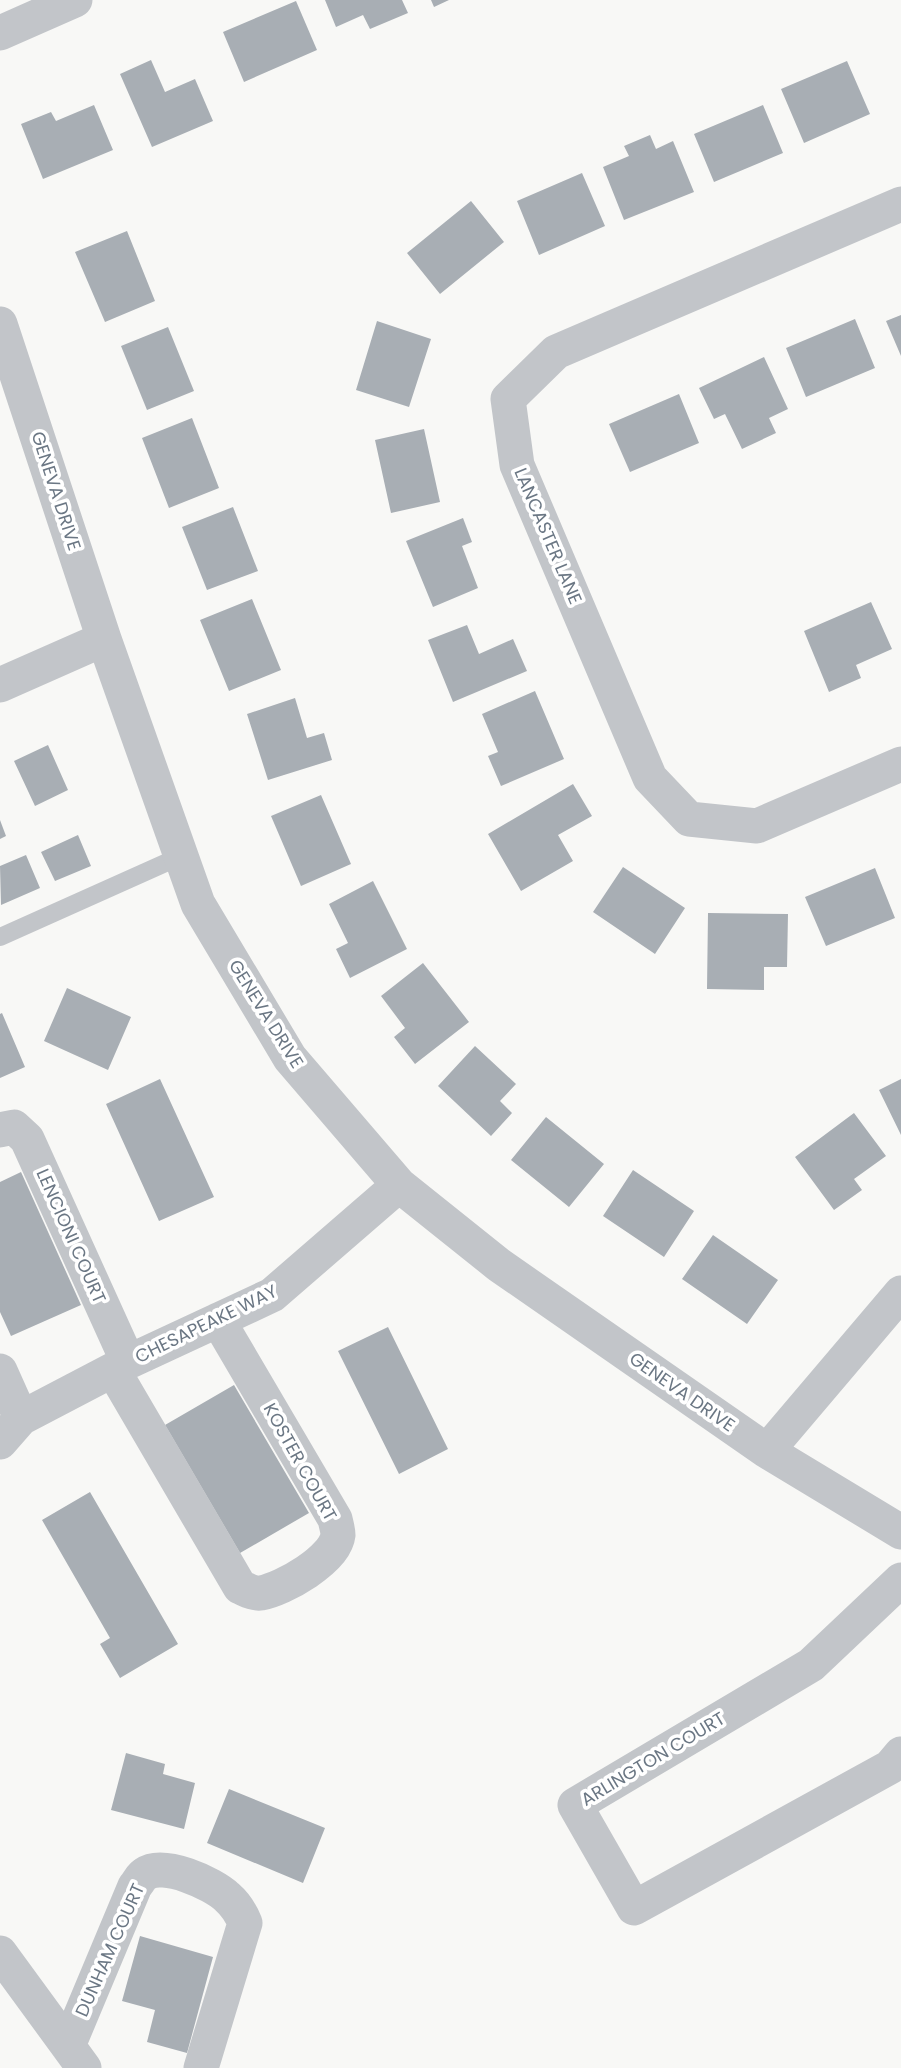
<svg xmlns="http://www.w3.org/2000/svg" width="901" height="2068" font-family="Poppins,sans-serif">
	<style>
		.building { fill: #a8aeb4 }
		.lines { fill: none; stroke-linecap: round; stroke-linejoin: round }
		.lane { stroke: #c2c5c9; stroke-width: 18 }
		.street { stroke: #c2c5c9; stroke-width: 35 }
		.labels { text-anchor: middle; stroke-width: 7; stroke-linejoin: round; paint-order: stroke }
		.street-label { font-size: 18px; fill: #6b7784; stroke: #fff }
	</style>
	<rect width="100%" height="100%" fill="#f8f8f6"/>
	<path class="building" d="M325,0H402L408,13L370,29L363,15L336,27Z
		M431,0H449L434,7Z
		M296,1L317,50L244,82L223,32Z
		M151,60L165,92L195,79L213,121L152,147L120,74Z
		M847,61L870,114L804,143L781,89Z
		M94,105L113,150L43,179L21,124L51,112L56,121Z
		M763,105L783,153L714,182L694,134Z
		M650,135L656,149L673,141L694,192L624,220L603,167L629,156L624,146Z
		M582,173L605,226L539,255L517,201Z
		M471,201L504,242L440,294L407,253Z
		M127,231L155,301L105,322L75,252Z
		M901,315V356L886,321Z
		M855,319L875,368L806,397L786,348Z
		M377,321L431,339L409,407L356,390Z
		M168,327L194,391L147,410L121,346Z
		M764,357L788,409L769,418L776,433L742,449L725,414L714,419L699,388Z
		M679,394L699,443L630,472L609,424Z
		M192,418L219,488L169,508L142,438Z
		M424,429L440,502L391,513L375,440Z
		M233,507L258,571L207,590L182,527Z
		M463,518L472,542L462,546L478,588L433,607L406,541Z
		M252,599L281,670L229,691L200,620Z
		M871,602L892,649L856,665L861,678L829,692L804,631Z
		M467,625L479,654L513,639L527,671L453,702L428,640Z
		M535,691L564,759L501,786L488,756L498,752L482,714Z
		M295,698L307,738L324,733L332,760L268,780L247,714Z
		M48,745L68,790L35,806L14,761Z
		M573,784L592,816L558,835L573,861L521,891L488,834Z
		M321,795L351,864L301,886L271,816Z
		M0,820L6,836L0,839Z
		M78,835L91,866L55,881L41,852Z
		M26,855L40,888L1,905L0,866Z
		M623,867L685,908L655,954L593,912Z
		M875,868L895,918L826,946L805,897Z
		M373,881L407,949L350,978L336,949L348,943L329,904Z
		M708,913L788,914L787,967H764V990L707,989Z
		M423,963L469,1022L415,1064L394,1037L405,1028L381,996Z
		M67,988L131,1017L108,1070L44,1041Z
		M2,1013L25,1067L0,1078V1014Z
		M475,1046L516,1084L500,1101L512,1113L491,1136L438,1086Z
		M160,1079L214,1197L159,1221L106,1104Z
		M901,1079V1135L879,1090Z
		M854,1113L886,1156L854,1179L862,1190L834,1210L795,1157Z
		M546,1117L604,1164L569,1207L511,1160Z
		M633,1170L694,1211L664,1257L603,1216Z
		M21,1172L81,1305L11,1336L0,1312V1182Z
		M713,1235L778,1280L747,1324L682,1279Z
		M388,1327L448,1449L399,1474L338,1351Z
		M234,1385L309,1513L240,1553L165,1425Z
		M90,1492L178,1644L120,1678L100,1644L110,1638L42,1520Z
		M126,1753L165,1764L163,1774L195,1783L184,1829L111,1810Z
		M229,1789L325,1828L303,1883L207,1843Z
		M140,1936L213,1957L187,2053L147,2042L155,2010L122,2001Z"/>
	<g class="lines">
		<path class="lane" d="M0,937L181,856"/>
		<path class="street" d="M0,33L75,0
			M901,204L556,352L508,399L517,465L650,778L689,819L757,826L901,764
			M0,324L104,639L198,904L290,1058L399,1185L499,1265L767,1451L901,1532
			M0,685L104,639
			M0,1130L14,1127L27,1139L128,1362
			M113,1370L240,1587C247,1590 254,1594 261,1593C283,1589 335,1560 338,1535C338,1530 336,1524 335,1519L218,1320
			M0,1371L21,1418
			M0,1442L21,1418L128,1362L272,1295L399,1185
			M767,1451L901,1293
			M901,1580L811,1665L575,1805L634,1908L890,1767L901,1754
			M0,1953L84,2068
			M68,2046L135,1886C138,1883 141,1876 145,1874C163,1861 212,1883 227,1897C235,1904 241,1913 245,1923L201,2068"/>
	</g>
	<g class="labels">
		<g class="street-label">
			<text transform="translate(56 491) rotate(72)" y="6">GENEVA DRIVE</text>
			<text transform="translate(548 536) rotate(67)" y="6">LANCASTER LANE</text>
			<text transform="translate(266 1014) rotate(58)" y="6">GENEVA DRIVE</text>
			<text transform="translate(71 1236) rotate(66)" y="6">LENCIONI COURT</text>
			<text transform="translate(206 1324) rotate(-26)" y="6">CHESAPEAKE WAY</text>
			<text transform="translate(682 1392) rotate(35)" y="6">GENEVA DRIVE</text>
			<text transform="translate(300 1462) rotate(61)" y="6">KOSTER COURT</text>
			<text transform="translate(653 1759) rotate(-31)" y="6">ARLINGTON COURT</text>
			<text transform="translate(110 1950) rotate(-66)" y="6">DUNHAM COURT</text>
		</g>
	</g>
</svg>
